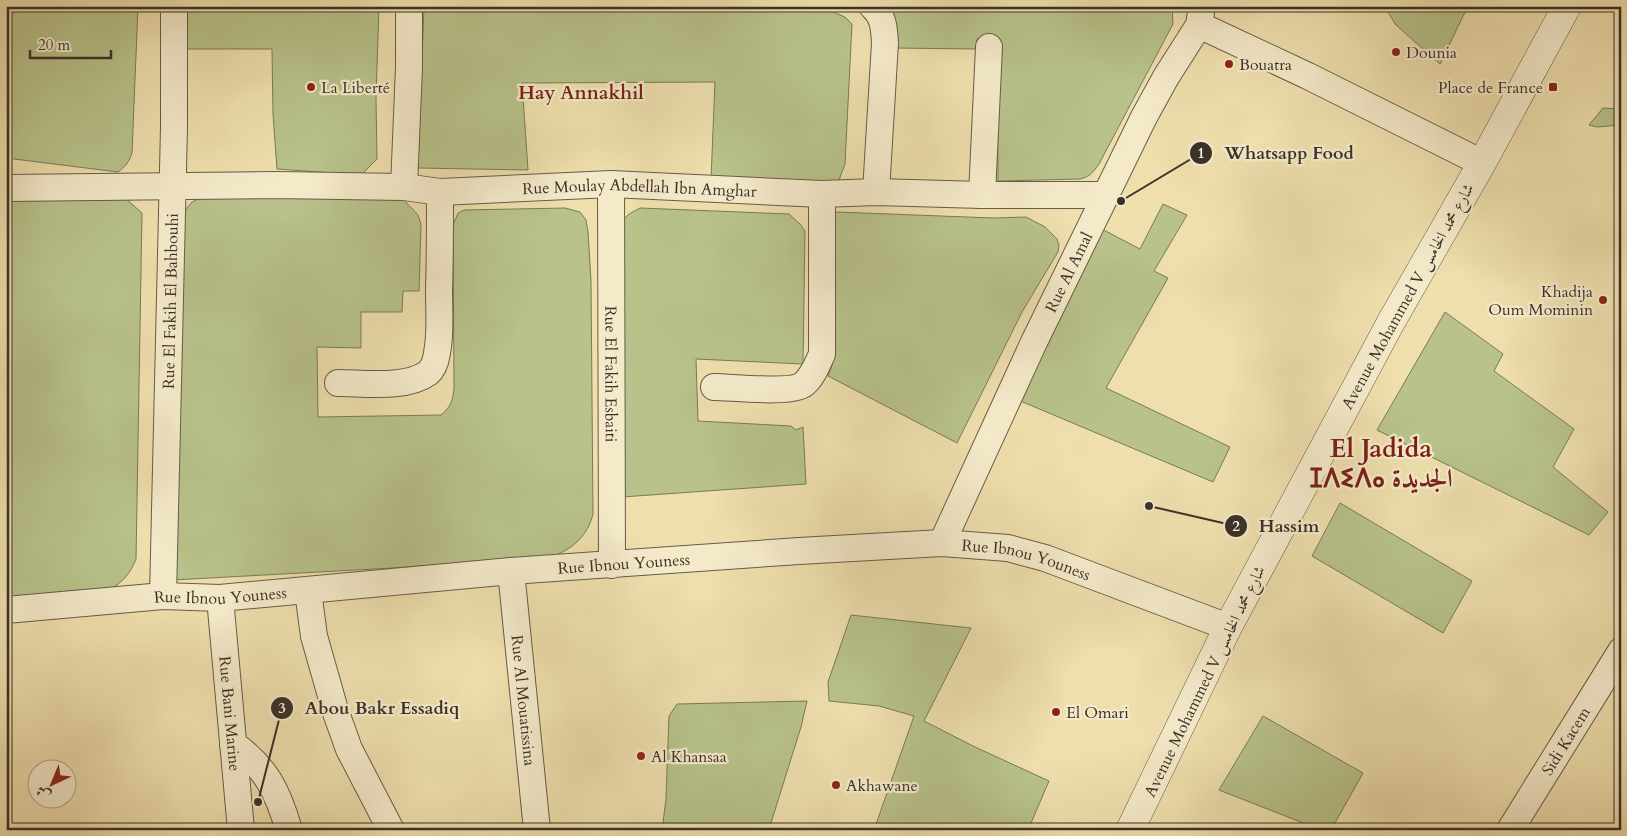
<svg xmlns="http://www.w3.org/2000/svg" width="1627" height="836" font-family="Cardo,Amiri,'Noto Sans Tifinagh',serif">
	<style>
		.green { fill: #b8c28a; stroke: #797a59 }
		.lines { fill: none; stroke-linecap: round; stroke-linejoin: round }
		.minor-casing { stroke: #675c49; stroke-width: 28 }
		.tertiary-casing { stroke: #675c49; stroke-width: 29 }
		.minor { stroke: #f4eaca; stroke-width: 26 }
		.tertiary { stroke: #f4eaca; stroke-width: 28 }
		.poi-dot { fill: #8f2418; stroke: #f4eaca; stroke-width: 2 }
		.labels { text-anchor: middle; stroke-width: 4.5; stroke-linejoin: round; paint-order: stroke }
		.poi-label { font-size: 16px; fill: #3a3128; stroke: #f4eaca; text-anchor: start }
		.street-label { font-size: 16px; fill: #3a3128; stroke: #f4eaca }
		.quarter-label { font-size: 19px; font-weight: bold; fill: #7a1f14; stroke: #f4eaca }
		.town-label { font-size: 26px; font-weight: bold; fill: #7a1f14; stroke: #f4eaca }
		.leader { fill: none; stroke: #3a3128; stroke-width: 2 }
		.callout-dot { fill: #3a3128; stroke: #f4eaca; stroke-width: 2 }
		.mark-label { font-size: 15px; text-anchor: middle; font-weight: bold; fill: #fff }
		.callout-label { font-size: 18px; text-anchor: middle; font-weight: bold; fill: #3a3128; stroke: #f4eaca; stroke-width: 4.5; stroke-linejoin: round; paint-order: stroke }
	</style>
	<rect width="100%" height="100%" fill="#eedfad"/>
	<filter id="stains"><feTurbulence type="fractalNoise" baseFrequency=".004" numOctaves="4"/><feColorMatrix values="0 0 0 0 .2 0 0 0 0 .09 0 0 0 0 .02 0 0 0 .5 -.17"/></filter>
	<radialGradient id="worn" r=".72"><stop offset=".6" stop-color="#630" stop-opacity="0"/><stop offset="1" stop-color="#630" stop-opacity=".3"/></radialGradient>
	<path class="green" d="M6,6H138L132,153C129,162 125,167 118,172L6,158Z
		M179,6H379L376,99L377,159L361,175L277,169L273,114L272,49H179Z
		M424,6H762L833,12L845,17L852,24L845,164L839,180L829,184L711,179L715,82L522,83L528,170L418,168Z
		M890,6H1172L1173,24L1099,164C1093,172 1090,177 1080,179L998,181L997,38L977,39V49L892,48Z
		M1384,6H1457L1466,10L1440,64L1396,25Z
		M1603,108L1618,109L1621,113V125L1597,127L1589,125Z
		M206,195L403,199L418,215L421,224L419,291H403L402,312H361V348L317,347L318,417L441,415C451,407 453,400 454,388L453,225L458,213L464,210L565,208L580,212L586,220L588,232L591,281L593,514C588,535 573,549 553,556L392,568L173,580L180,216L192,202Z
		M6,197L125,198L142,213L136,559C130,574 123,582 109,590L6,598Z
		M1163,204L1187,215L1154,271L1168,278L1106,388L1230,447L1213,482L1018,400L1098,227L1140,249Z
		M640,208L789,214L800,224L805,231L803,364L696,359L698,421L791,426L796,430L803,427L806,484L622,497L624,219L629,214Z
		M837,212L993,218L1026,217L1045,227L1057,239L1059,245L1058,252L1022,312L957,443L828,376L832,365L830,256L833,215Z
		M1445,312L1503,354L1494,371L1574,429L1553,467L1608,512L1589,535L1377,430Z
		M1340,503L1472,581L1443,633L1312,556Z
		M851,615L971,628L924,721L975,747L1049,781L1028,830H874L914,716L879,706L829,701L828,682Z
		M807,701L801,727L769,829L662,830L666,799L669,716L677,704Z
		M1263,716L1363,773L1331,830H1321L1219,790Z"/>
	<g class="lines">
		<defs>
			<g id="minor">
				<path d="M872,6C884,17 884,28 885,43L876,192"/>
				<path d="M1199,25L1308,76L1482,163"/>
				<path id="s1" d="M611,184L612,565"/>
				<path d="M404,187L409,67V6"/>
				<path id="s2" d="M6,188L277,185L404,187L440,192L611,184L822,194L876,192L982,195H1107"/>
				<path d="M982,195L989,47"/>
				<path d="M338,383C364,383 406,389 428,373C434,368 436,360 437,353C441,333 439,312 439,291C440,258 440,225 440,192"/>
				<path d="M714,387C731,387 792,394 804,384C813,376 817,365 822,354V194"/>
				<path id="s3" d="M942,543L1034,342L1144,117L1166,77L1199,25L1202,6"/>
				<path id="s4" d="M511,571L537,830"/>
				<path d="M308,591L314,636L335,710L349,749L391,830"/>
				<path id="s5" d="M163,596L174,127V6"/>
				<path id="s6" d="M220,598L241,830"/>
				<path id="s7" d="M6,610L163,596L220,598L511,571L799,551L942,543L1008,548L1045,558L1228,627"/>
				<path d="M233,744C266,767 278,792 289,830"/>
				<path id="s8" d="M1510,830L1621,651"/>
			</g>
			<path id="tertiary" d="M1130,830L1228,627L1391,322L1482,163L1567,6"/>
		</defs>
		<use href="#minor" class="minor-casing"/>
		<use href="#tertiary" class="tertiary-casing"/>
		<use href="#minor" class="minor"/>
		<use href="#tertiary" class="tertiary"/>
	</g>
	<g class="poi-dot">
		<circle cx="1396" cy="52" r="5"/>
		<circle cx="1229" cy="64" r="5"/>
		<circle cx="311" cy="87" r="5"/>
		<rect x="1548" y="82" width="10" height="10" rx="2.5"/>
		<circle cx="1603" cy="300" r="5"/>
		<circle cx="1056" cy="712" r="5"/>
		<circle cx="641" cy="756" r="5"/>
		<circle cx="836" cy="785" r="5"/>
	</g>
	<g class="labels">
		<g class="poi-label">
			<text x="1406" y="58">Dounia</text>
			<text x="1239" y="70">Bouatra</text>
			<text x="321" y="93">La Liberté</text>
			<text x="1543" y="93" text-anchor="end">Place de France</text>
			<text x="1593" y="297" text-anchor="end">Khadija<tspan x="1593" dy="18">Oum Mominin</tspan></text>
			<text x="1066" y="718">El Omari</text>
			<text x="651" y="762">Al Khansaa</text>
			<text x="846" y="791">Akhawane</text>
		</g>
		<g class="street-label">
			<text dy="6" stroke="none"><textPath href="#s2" startOffset="634">Rue Moulay Abdellah Ibn Amghar</textPath></text>
			<text dy="6" stroke="none"><textPath href="#s3" startOffset="299">Rue Al Amal</textPath></text>
			<text transform="translate(1407 296) rotate(-61)" y="6">Avenue Mohammed V شارع محمد الخامس</text>
			<text dy="6" stroke="none"><textPath href="#s5" startOffset="295">Rue El Fakih El Bahbouhi</textPath></text>
			<text dy="6" stroke="none"><textPath href="#s1" startOffset="190">Rue El Fakih Esbaiti</textPath></text>
			<text dy="6" stroke="none"><textPath href="#s7" startOffset="1025">Rue Ibnou Youness</textPath></text>
			<text dy="6" stroke="none"><textPath href="#s7" startOffset="620">Rue Ibnou Youness</textPath></text>
			<text dy="6" stroke="none"><textPath href="#s7" startOffset="215">Rue Ibnou Youness</textPath></text>
			<text transform="translate(1204 681) rotate(-64)" y="6">Avenue Mohammed V شارع محمد الخامس</text>
			<text dy="6" stroke="none"><textPath href="#s4" startOffset="130">Rue Al Mouatissina</textPath></text>
			<text dy="6" stroke="none"><textPath href="#s6" startOffset="116">Rue Bani Marine</textPath></text>
			<text dy="6" stroke="none"><textPath href="#s8" startOffset="105">Sidi Kacem</textPath></text>
		</g>
		<g class="quarter-label">
			<text x="581" y="99">Hay Annakhil</text>
		</g>
		<g class="town-label">
			<text x="1381" y="457">El Jadida<tspan x="1381" dy="30">ⵊⴷⵉⴷⴰ الجديدة</tspan></text>
		</g>
	</g>
	<path class="leader" d="M1121 201L1201 153M1149 506L1236 526M258 802L282 708"/>
	<g class="callout-dot">
		<circle cx="1121" cy="201" r="5"/>
		<circle cx="1149" cy="506" r="5"/>
		<circle cx="258" cy="802" r="5"/>
		<circle cx="1201" cy="153" r="12"/>
		<circle cx="1236" cy="526" r="12"/>
		<circle cx="282" cy="708" r="12"/>
	</g>
	<g class="mark-label">
		<text x="1201" y="158">1</text>
		<text x="1236" y="531">2</text>
		<text x="282" y="713">3</text>
	</g>
	<g class="callout-label">
		<text x="1289" y="159">Whatsapp Food</text>
		<text x="1289" y="532">Hassim</text>
		<text x="382" y="714">Abou Bakr Essadiq</text>
	</g>
	<rect width="1627" height="836" fill="none" stroke="#eedfad" stroke-width="25"/>
	<rect x="8" y="8" width="1612" height="821" fill="none" stroke="#3a3128" stroke-width="2.5"/>
	<rect x="12" y="12" width="1602" height="811" fill="none" stroke="#3a3128"/>
	<g transform="translate(52 784) rotate(224)"><circle r="24" fill="#f4eaca" stroke="#aaa089"/>
	<path d="M0-4L9 19L0 12L-9 19Z" fill="#8f2418"/>
	<text y="-8" font-size="14" font-weight="bold" text-anchor="middle" fill="#3a3128">ش</text>
	</g>
	<path d="M30 50v8h81v-8" fill="none" stroke="#3a3128" stroke-width="2.5"/>
	<text x="38" y="50" font-size="15" fill="#3a3128" stroke="#f4eaca" stroke-width="4" paint-order="stroke">20 m</text>
	<rect width="100%" height="100%" filter="url(#stains)"/>
	<rect width="100%" height="100%" fill="url(#worn)"/>
</svg>
